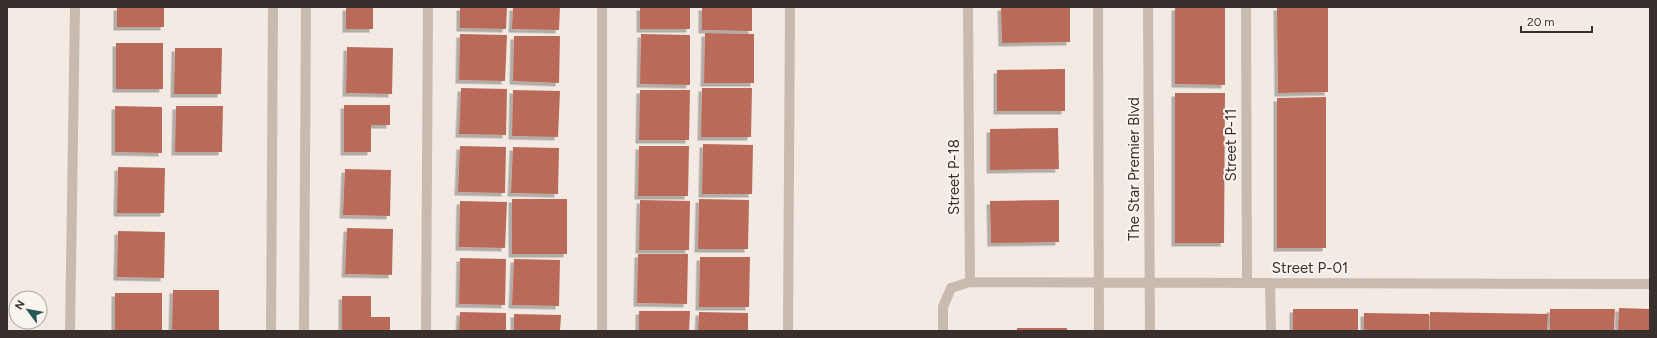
<svg xmlns="http://www.w3.org/2000/svg" width="1657" height="338" font-family="Figtree,sans-serif">
	<style>
		.building { fill: #ba6b59; filter: url(#shadow) }
		.lines { fill: none; stroke-linecap: round; stroke-linejoin: round }
		.minor { stroke: #c9bab0; stroke-width: 10 }
		.labels { text-anchor: middle; stroke-width: 4; stroke-linejoin: round; paint-order: stroke }
		.street-label { font-size: 15px; fill: #39302d; stroke: #faf4ef }
	</style>
	<defs>
		<filter id="shadow"><feDropShadow dx="-3.5" dy="3.5" stdDeviation="0" flood-color="#0004"/></filter>
	</defs>
	<rect width="100%" height="100%" fill="#f2eae3"/>
	<path class="building" d="M117,7H164V27H117Z
		M346,7H373V29H346Z
		M460,7H507L506,29L460,28Z
		M513,7H560L559,30L512,29Z
		M640,7H690V29H640Z
		M702,7H752V31L702,30Z
		M1001,7H1070V42L1002,43Z
		M1175,7H1225V85L1175,84Z
		M1277,7H1328V92L1278,93Z
		M705,33L754,34V83H704Z
		M460,34L507,35L505,81L459,80Z
		M641,34L690,35V85L640,84Z
		M514,36H560L559,83L513,81Z
		M116,43H163V89H116Z
		M347,47L393,48L392,94L346,93Z
		M175,48H222L221,94H174Z
		M1065,69V111H997V70Z
		M461,88L507,89L506,135L459,134Z
		M702,88H752L751,137H701Z
		M513,90L560,91L558,137L512,136Z
		M640,90H690L689,140H639Z
		M1175,93H1225L1224,243H1175Z
		M1326,97V248H1277V98Z
		M344,105H390V125H371V152H344Z
		M115,106L162,107V153L115,152Z
		M176,106H223L222,152H175Z
		M1058,128L1059,169L990,170V129Z
		M703,144L753,145L752,194H702Z
		M460,146L506,147L505,193L458,192Z
		M639,146H689L688,196H638Z
		M513,147L559,148L558,194L511,193Z
		M118,167L165,168L164,213H117Z
		M345,169L391,170L390,216L343,215Z
		M512,199H567V254H512Z
		M699,199L749,200L748,249H698Z
		M640,200L690,201L689,250H639Z
		M1059,200V242L991,243L990,201Z
		M460,201L507,202L505,248L459,247Z
		M347,228L393,229L392,275L345,274Z
		M118,231L165,232L164,278L117,277Z
		M638,254H688L687,304L637,303Z
		M700,257H750L749,307H699Z
		M460,258L506,259L505,305L459,304Z
		M514,259L560,260L559,306L512,305Z
		M173,290H219V331H172Z
		M115,293H162V331H115Z
		M342,296H371V317H390V331H342Z
		M1619,308L1650,309V331H1618Z
		M1293,309H1358V331H1293Z
		M1550,309H1615L1614,331H1550Z
		M639,311H690L689,331H639Z
		M460,312L506,313V331H459Z
		M699,312L748,313V331H698Z
		M1430,312L1548,314L1547,331H1430Z
		M1364,313L1429,314V331H1364Z
		M514,314L561,315L560,331H514Z
		M1017,328H1067V331H1017Z"/>
	<g class="lines">
		<path class="minor" d="M968,7L970,282
			M1098,7L1099,331
			M1148,7L1150,331
			M1246,7L1247,283
			M1270,283L1271,331
			M70,331L75,7
			M271,331L273,7
			M304,331L306,7
			M426,331L428,7
			M602,331V7
			M788,331L790,7
			M943,331V307L951,288L970,282L1650,284"/>
	</g>
	<g class="labels">
		<g class="street-label">
			<text transform="translate(1231 145) rotate(-90)" y="5">Street P-11</text>
			<text transform="translate(1134 169) rotate(-90)" y="5">The Star Premier Blvd</text>
			<text transform="translate(954 177) rotate(-90)" y="5">Street P-18</text>
			<text x="1310" y="273">Street P-01</text>
		</g>
	</g>
	<rect width="1657" height="338" fill="none" stroke="#39302d" stroke-width="16"/>
	<g transform="translate(28 310) rotate(302)"><circle r="19" fill="#faf4ef" stroke="#ada6a1"/>
	<path d="M0-3L7 15L0 10L-7 15Z" fill="#265757"/>
	<text y="-6" font-size="11" font-weight="bold" text-anchor="middle" fill="#39302d">N</text>
	</g>
	<path d="M1521 26v6h71v-6" fill="none" stroke="#39302d" stroke-width="2"/>
	<text x="1527" y="26" font-size="12" fill="#39302d" stroke="#faf4ef" stroke-width="3" paint-order="stroke">20 m</text>
</svg>
